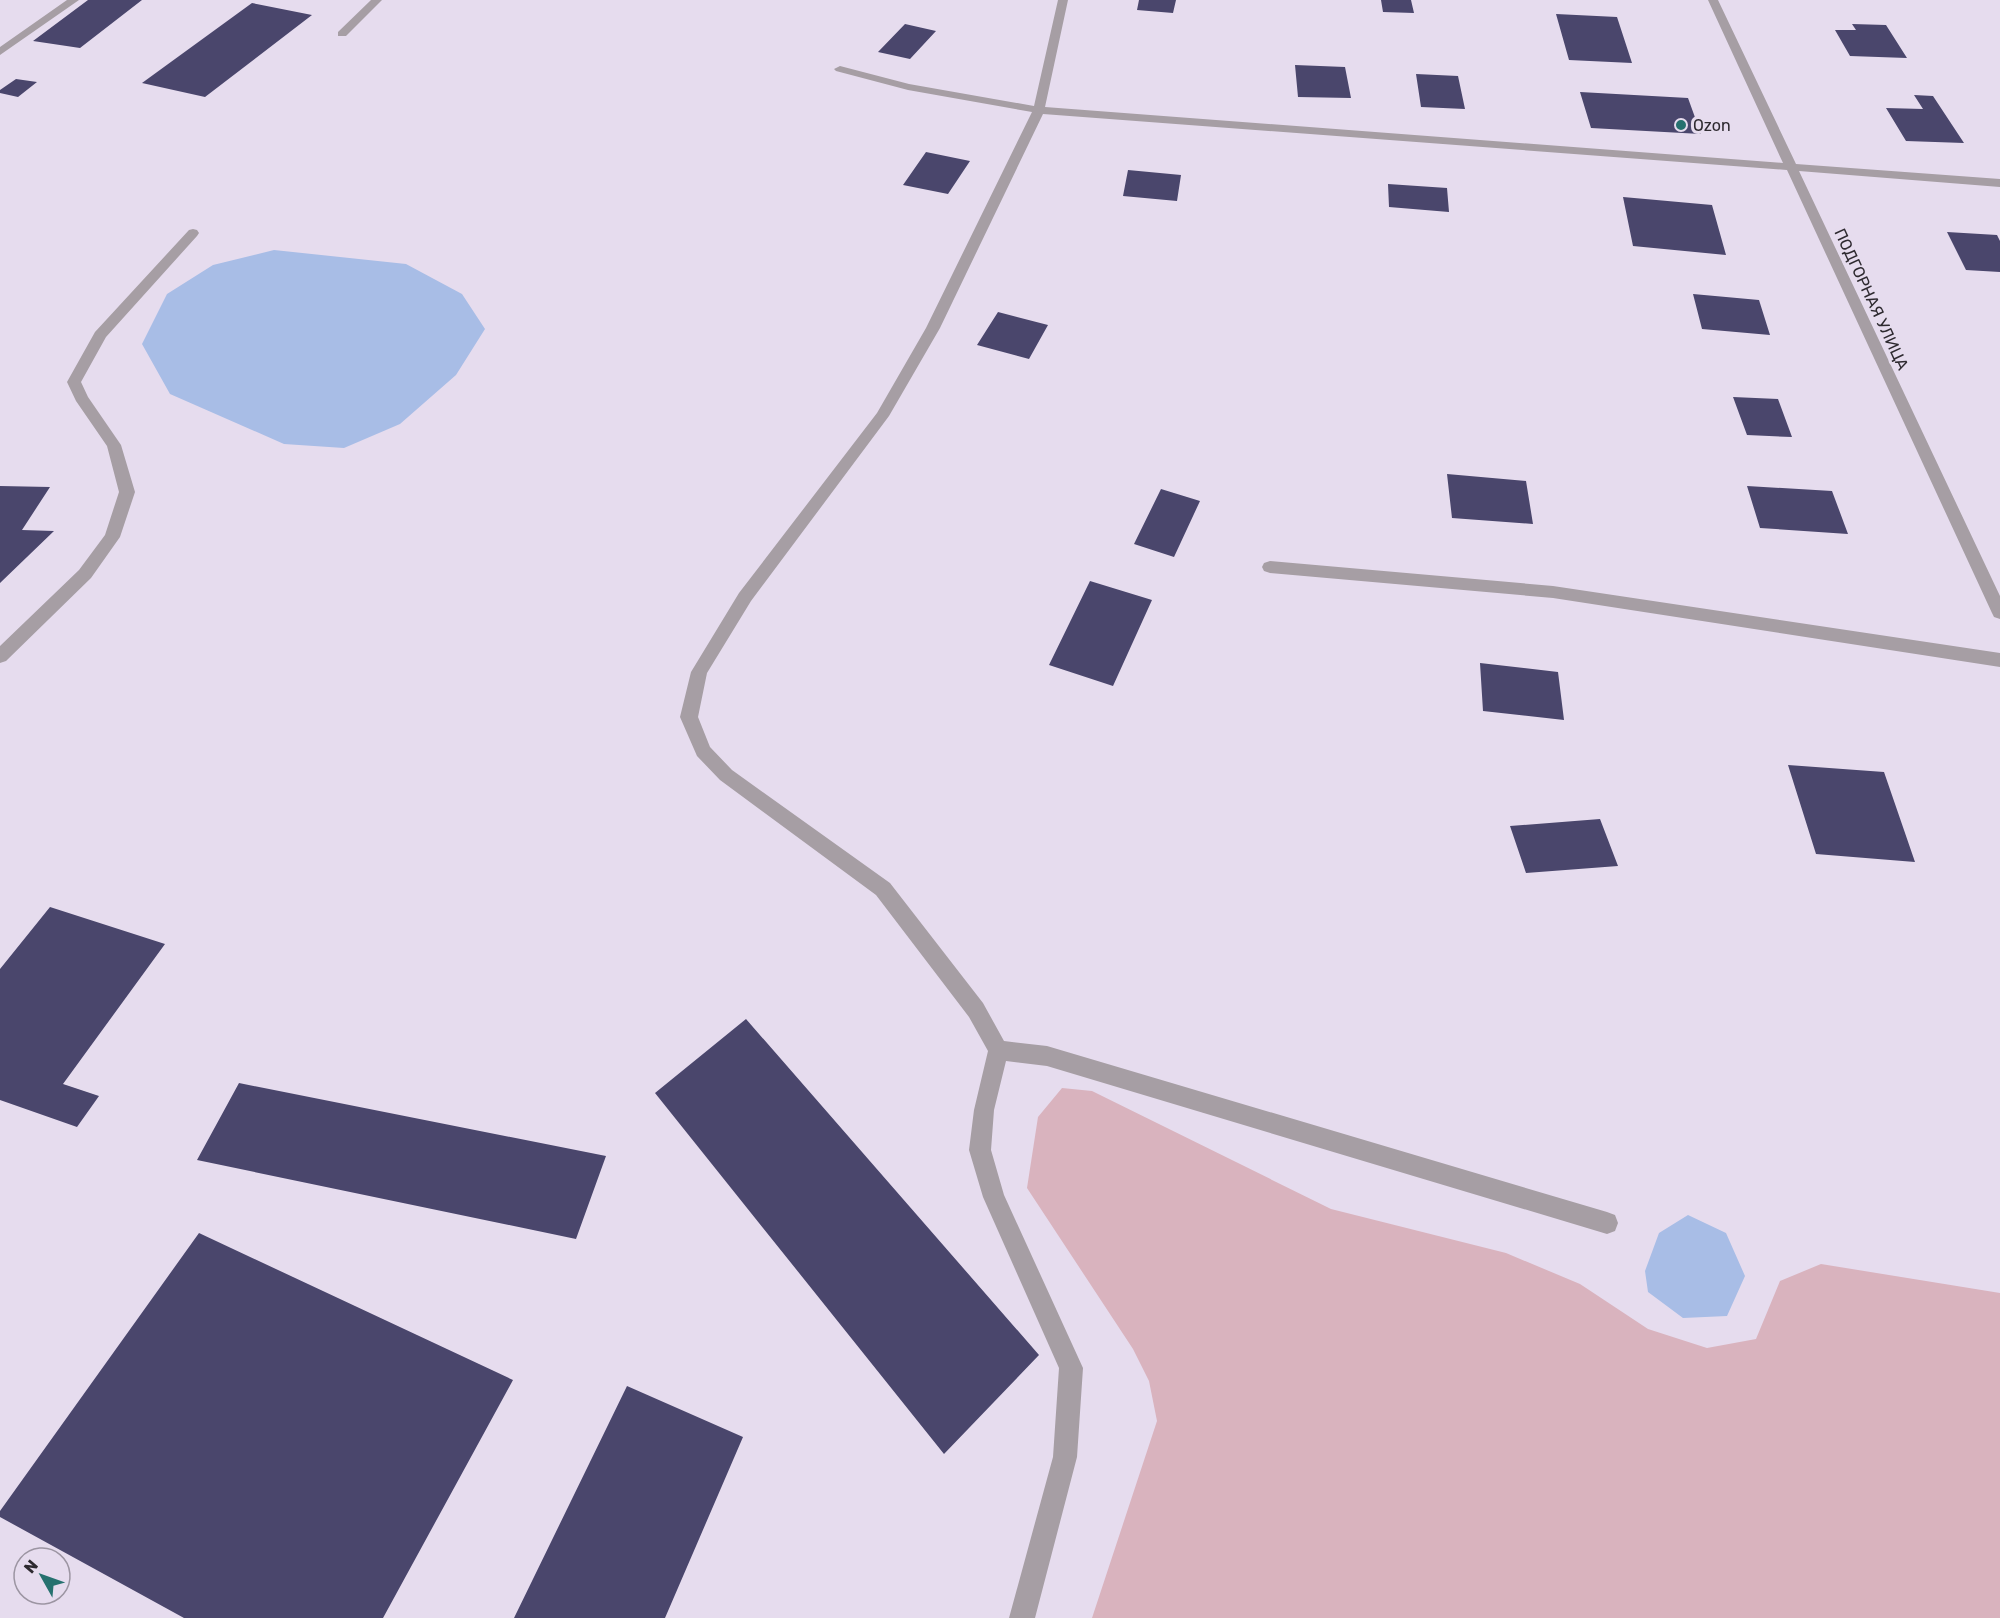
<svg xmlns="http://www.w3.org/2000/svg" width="2000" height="1618" font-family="Rubik,sans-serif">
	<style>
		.green { fill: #d9b3be }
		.water { fill: #a8bde6 }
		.building { fill: #4a466c }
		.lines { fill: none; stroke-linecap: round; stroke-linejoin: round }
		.minor { fill: #a69ea4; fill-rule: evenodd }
		.poi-dot { fill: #26716f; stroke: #e6dcee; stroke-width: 2 }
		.labels { text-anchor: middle; stroke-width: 6; stroke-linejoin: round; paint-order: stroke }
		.far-poi-label { font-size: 16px; fill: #2e2a30; stroke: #e6dcee; text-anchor: start }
		.far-street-label { font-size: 16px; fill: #2e2a30; stroke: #e6dcee }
	</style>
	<rect width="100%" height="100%" fill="#e6dcee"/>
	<path class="green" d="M1062,1088L1092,1091L1331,1209L1506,1253L1580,1284L1648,1329L1707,1348L1756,1339L1780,1281L1821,1264L2000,1293V1618H1092L1157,1421L1149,1381L1133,1349L1027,1188L1038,1117Z"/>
	<path class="water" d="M274,250L406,264L462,294L485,329L456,375L400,424L344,448L284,444L170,394L142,344L167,294L213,265Z
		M1688,1215L1726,1233L1745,1276L1727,1316L1683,1318L1648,1292L1645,1271L1659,1233Z"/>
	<path class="building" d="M88,0H142L80,48L33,41Z
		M1139,0H1176L1173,13L1137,10Z
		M1381,0H1411L1414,13L1383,12Z
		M252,3L312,15L205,97L142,83Z
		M1556,14L1617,17L1632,63L1569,60Z
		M905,24L936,31L910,59L878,52Z
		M1852,24L1886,25L1907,58L1850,56L1835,30H1856Z
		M1295,65L1345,67L1351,98L1298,97Z
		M1416,74L1458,76L1465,109L1421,107Z
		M16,79L37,82L18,97L0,93V90Z
		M1580,92L1688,98L1701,134L1591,128Z
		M1914,95L1933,96L1964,143L1906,141L1886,108L1923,109Z
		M926,152L970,161L948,194L903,185Z
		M1128,170L1181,175L1177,201L1123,196Z
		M1388,184L1447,188L1449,212L1389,207Z
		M1623,197L1712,205L1726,255L1633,246Z
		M1947,232L1997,235L2000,241V272L1966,270Z
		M1693,294L1759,300L1770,335L1702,329Z
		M998,312L1048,325L1029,359L977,345Z
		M1733,397L1778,399L1792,437L1747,435Z
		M1447,474L1526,481L1533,524L1452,518Z
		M0,486L50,487L22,530L54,531L0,583Z
		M1747,486L1832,491L1848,534L1760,528Z
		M1161,489L1200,501L1174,557L1134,544Z
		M1090,581L1152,600L1113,686L1049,665Z
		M1480,663L1558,672L1564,720L1483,711Z
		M1788,765L1884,772L1915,862L1816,854Z
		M1600,819L1618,866L1526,873L1510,826Z
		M50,907L165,944L63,1084L99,1096L77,1127L0,1100V969Z
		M746,1019L1039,1355L944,1454L655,1093Z
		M239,1083L606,1156L576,1239L197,1160Z
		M199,1233L513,1380L383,1618H184L0,1517V1511Z
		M627,1386L743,1437L665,1618H514Z"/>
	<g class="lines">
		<path class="minor" d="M67,0H79L0,55V47Z
			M371,0H382L346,36H338V32Z
			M1058,0H1068L1045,107L1783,163L1708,0H1718L1796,164L2000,179V187L1799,171L2000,596V619L1994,617L1992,613L1787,170L1043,114L940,328L889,416L751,601L707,673L698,717L710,747L732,770L890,883L983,1003L1004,1041L1047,1046L1607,1212L1615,1215L1618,1223L1615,1231L1607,1234L1047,1066L1006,1061L994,1110L991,1150L1004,1195L1083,1368L1077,1457L1035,1618H1009L1053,1457L1059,1368L983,1197L969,1150L974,1110L988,1051L969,1017L876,895L720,780L697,756L680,717L691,672L739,593L877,413L926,328L1032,112L908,90L836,71L834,69L840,66L909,84L1034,106Z
			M193,229L197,230L199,233L197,236L106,337L81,382L88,397L121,445L135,492L120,537L91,578L6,661L0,663V646L79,570L105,535L119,492L107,446L76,401L67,382L95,332L189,230Z
			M1270,561L1553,586L2000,653V667L1553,598L1270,573L1264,571L1262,567L1264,563Z"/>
	</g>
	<circle class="poi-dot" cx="1681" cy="125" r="6"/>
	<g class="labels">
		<g class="far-poi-label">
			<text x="1693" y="131">Ozon</text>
		</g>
		<g class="far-street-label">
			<text transform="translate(1872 299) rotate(65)" y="6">ПОДГОРНАЯ УЛИЦА</text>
		</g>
	</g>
	<g transform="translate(42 1576) rotate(310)"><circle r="28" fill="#e6dcee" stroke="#9c95a2" stroke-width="1.5"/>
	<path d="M0-4.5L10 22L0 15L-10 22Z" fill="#26716f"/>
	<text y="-9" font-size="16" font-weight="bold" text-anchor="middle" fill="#2e2a30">N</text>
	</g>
</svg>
